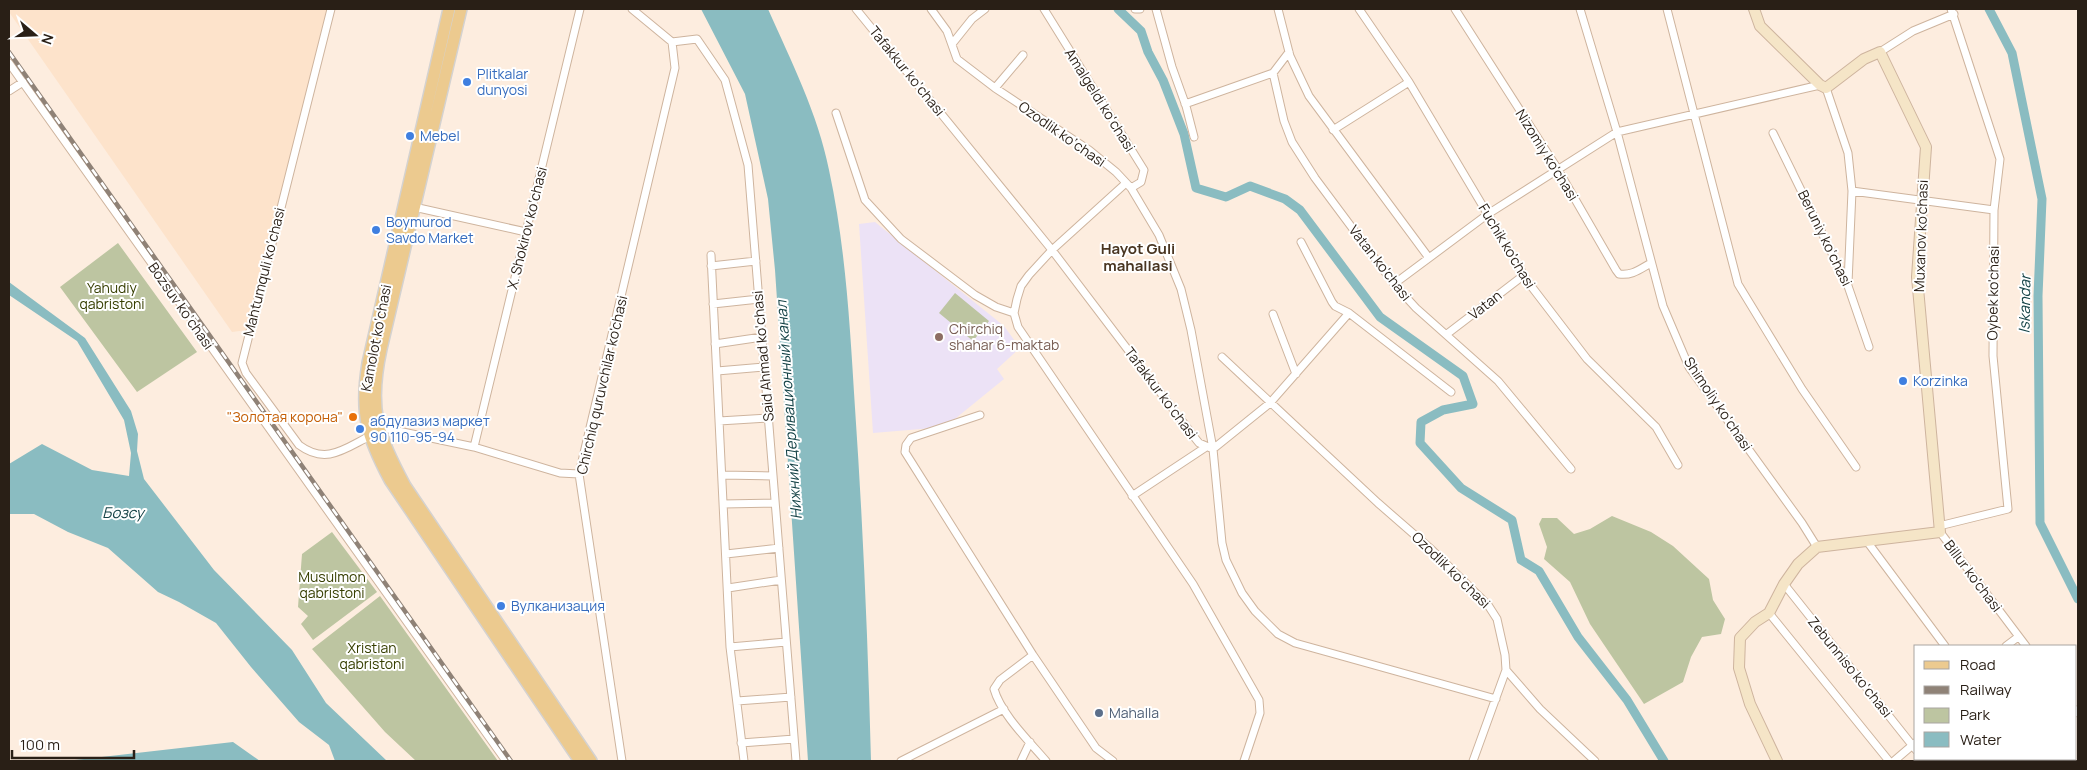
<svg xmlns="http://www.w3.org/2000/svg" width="2087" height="770" font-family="Manrope,sans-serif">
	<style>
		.built { fill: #fde3cb }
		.education { fill: #ece2f6 }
		.green { fill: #bdc5a1 }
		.water { fill: #8abcc1 }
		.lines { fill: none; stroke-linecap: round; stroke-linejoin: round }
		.canal { stroke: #8abcc1; stroke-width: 9 }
		.street-casing { stroke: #ceb49e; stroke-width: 9 }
		.secondary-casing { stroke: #ceb49e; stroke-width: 12 }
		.primary-casing { stroke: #d4d2d0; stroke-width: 14 }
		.street { stroke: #fff; stroke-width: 7 }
		.secondary { stroke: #f5e5c7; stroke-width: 10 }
		.primary { stroke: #ecca8f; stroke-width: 11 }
		.rail-casing { stroke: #8f8277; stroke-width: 4.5 }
		.rail { stroke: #fff; stroke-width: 2.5; stroke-dasharray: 8; stroke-linecap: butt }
		.shop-dot { fill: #3f7fe0; stroke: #fff; stroke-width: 2 }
		.education-dot { fill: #8d6e63; stroke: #fff; stroke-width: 2 }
		.food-dot { fill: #e8710a; stroke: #fff; stroke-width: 2 }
		.service-dot { fill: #5c6f8a; stroke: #fff; stroke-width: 2 }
		.labels { text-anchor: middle; stroke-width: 4; stroke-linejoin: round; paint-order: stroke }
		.street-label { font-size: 14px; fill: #291f16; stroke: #fff }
		.shop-label { font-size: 14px; fill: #366cbe; stroke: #fff; text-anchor: start }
		.park-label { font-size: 14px; fill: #363e00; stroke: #fff }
		.education-label { font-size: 14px; fill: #785e54; stroke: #fff; text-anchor: start }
		.food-label { font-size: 14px; fill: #c56008; stroke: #fff; text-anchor: end }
		.service-label { font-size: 14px; fill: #4e5e75; stroke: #fff; text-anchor: start }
		.neighbourhood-label { font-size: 15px; font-weight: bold; fill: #493521; stroke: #fff }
		.water-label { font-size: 15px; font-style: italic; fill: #144246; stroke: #fff }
	</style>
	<rect width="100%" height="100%" fill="#fdeddf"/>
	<path class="built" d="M9,9H327L247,330L232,332L9,12Z"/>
	<path class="education" d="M875,222L1004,326L1020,348L997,369L1004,379L945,427L873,433L859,224Z"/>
	<path class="green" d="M118,243L197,352L137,392L60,287Z
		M955,293L989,321L973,341L939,313Z
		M1612,516L1651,532L1673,546L1709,579L1713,600L1725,619L1721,634L1702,637L1691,657L1683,682L1644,704L1590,624L1570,582L1544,559L1547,547L1539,524L1542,518H1557L1574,534L1590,529Z
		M332,532L377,592L313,640L301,624L308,616L298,607L302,554Z
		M380,596L498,761H416L385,732L312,649Z"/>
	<path class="water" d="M701,9H768C791,61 818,114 829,170C846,249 850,328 855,408C863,525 868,643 871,761H808L775,270L768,199L745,94Z
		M9,282L85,338L131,411L138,434L137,451L144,479L214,570L292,650L326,703L387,761H335L329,745L299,722L251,667L216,623L179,602L158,592L108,548L68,532L34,514H9V464L42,444L92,470L129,476L131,453L124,420L77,341L9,295Z
		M233,742L260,761H65L84,759Z"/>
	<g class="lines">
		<path class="canal" d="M1118,9L1141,31L1148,52L1163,80L1184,134L1196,188L1226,197L1250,186L1285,199L1300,210L1380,317L1463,376L1473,404L1443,410L1421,422L1420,443L1461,488L1512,520L1521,560L1539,571L1578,637L1627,700L1664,761
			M1989,9L2012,53L2042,199L2038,296L2040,523L2078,599"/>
		<defs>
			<path id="street" d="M331,9L242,363L246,373L299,445C326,465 344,449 370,436
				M632,9L672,42L697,39L725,80L748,165L796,761
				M856,9L1052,250L1195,438L1199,443L1213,449
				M931,9L947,31L957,59L995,88L1089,150L1116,172L1131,188L1159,235L1181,289L1191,330L1213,449L1222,543L1226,560L1242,593L1255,611L1278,634L1295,643L1496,699
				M1044,9L1144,170L1141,182L1131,188
				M1135,9H1140
				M1156,9L1172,67L1186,106L1194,137
				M1278,9L1290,56L1309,96L1429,258
				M1359,9L1409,82L1528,282L1587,359L1656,427L1678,465
				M1455,9L1557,168L1616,270L1619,274C1632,276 1640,269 1651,263
				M1580,9L1617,132L1663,306L1689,367L1802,523L1817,547
				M1667,9L1738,284L1802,389L1856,467
				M952,44L972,19L985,9
				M1880,52L1913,31L1954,14
				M9,63L506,761
				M1273,73L1284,121L1292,142L1315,178L1394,284L1416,308L1498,381L1571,469
				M995,88L1023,55
				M1826,88L1848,153L1852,191L1848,283
				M9,91L23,82
				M1185,104L1273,73L1289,52
				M836,113L865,200L901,239L975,295L996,307L1014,313
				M1333,130L1409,82
				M1773,133L1848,286L1869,347
				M1126,183L1052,250L1029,275L1021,286L1017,299L1014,313L1018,327L1193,584L1259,700L1260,713L1244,761
				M1852,191L1994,210
				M414,207L526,232
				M1301,242L1332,302L1335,306L1349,313L1451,392
				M711,255L730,647L744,761
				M711,266L756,261
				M1394,284L1488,214L1617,132L1820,85
				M713,304L759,299
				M1273,314L1296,374
				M1447,334L1524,275
				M715,344L762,337
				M1222,357L1378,503L1432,550L1488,605L1497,619L1505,655L1506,670L1540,709L1595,761
				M717,371L764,367
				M980,415L911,438L906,445L905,452L1033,655L1096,748L1113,761
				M719,421L768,418
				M379,427L474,447L560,473L579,474
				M474,447L580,9
				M1213,449L1270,403L1349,313
				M722,475L773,476
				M1132,496L1206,447
				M723,504L775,503
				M1939,526L2008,509L1993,356L1994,210L2000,159L1951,9
				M1940,532L2026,646
				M1866,540L1945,646
				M726,554L779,548
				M1784,584L1916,750
				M728,588L781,580
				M1769,613L1889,761
				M2006,646L2018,637
				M730,647L786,642
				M1033,655L1000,680L994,689C1001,714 1029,741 1046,761
				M737,701L791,697
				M2076,710L2078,713
				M741,743L794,739
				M1923,759L1925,761
				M2032,759L2034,761
				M622,761L579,474L675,68L672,42
				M901,761L1004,709
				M1021,761L1030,742
				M1473,761L1506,670
				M1894,761L1915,743"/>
			<path id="secondary" d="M1754,9L1760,26L1820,85L1826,88L1864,59L1880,52L1926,147L1917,277L1940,532L1817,547L1798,564L1784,584L1769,613L1755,622L1740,638L1739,668L1750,704L1777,761"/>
			<path id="primary" d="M449,9L368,363C360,413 366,435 390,480L580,761
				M461,9L381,349C368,409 377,433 405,486L591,761"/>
		</defs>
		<use href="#street" class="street-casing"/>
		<use href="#secondary" class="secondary-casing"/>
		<use href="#primary" class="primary-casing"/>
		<use href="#street" class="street"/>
		<use href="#secondary" class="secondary"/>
		<use href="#primary" class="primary"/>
		<defs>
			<path id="rail" d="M9,52L511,761"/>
		</defs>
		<use href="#rail" class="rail-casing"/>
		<use href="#rail" class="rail"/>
	</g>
	<g class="shop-dot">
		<circle cx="467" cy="82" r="5"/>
		<circle cx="410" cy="136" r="5"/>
		<circle cx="376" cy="230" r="5"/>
		<circle cx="1903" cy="381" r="5"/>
		<circle cx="360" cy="429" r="5"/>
		<circle cx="501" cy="606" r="5"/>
	</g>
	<circle class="education-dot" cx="939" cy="337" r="5"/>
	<circle class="food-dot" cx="353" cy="417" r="5"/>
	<circle class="service-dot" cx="1099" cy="713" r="5"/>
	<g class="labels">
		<g class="street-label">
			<text transform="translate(907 71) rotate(51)" y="5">Tafakkur ko‘chasi</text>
			<text transform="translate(1100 100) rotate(58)" y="5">Amalgeldi ko‘chasi</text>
			<text transform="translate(1062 134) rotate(35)" y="5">Ozodlik ko‘chasi</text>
			<text transform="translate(1547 155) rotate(58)" y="5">Nizomiy ko'chasi</text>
			<text transform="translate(527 228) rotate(-76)" y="5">X. Shokirov ko‘chasi</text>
			<text transform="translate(1921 236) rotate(-88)" y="5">Muxanov ko'chasi</text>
			<text transform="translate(1825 238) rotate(64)" y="5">Beruniy ko‘chasi</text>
			<text transform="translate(1507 246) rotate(59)" y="5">Fuchik ko'chasi</text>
			<text transform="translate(1380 263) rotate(52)" y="5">Vatan ko'chasi</text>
			<text transform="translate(264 272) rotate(-76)" y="5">Mahtumquli ko‘chasi</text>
			<text transform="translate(1993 293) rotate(-89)" y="5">Oybek ko'chasi</text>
			<text transform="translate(1485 305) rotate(-38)" y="5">Vatan</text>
			<text transform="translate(181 306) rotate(55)" y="5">Bozsuv ko‘chasi</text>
			<text transform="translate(376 338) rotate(-79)" y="5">Kamolot ko‘chasi</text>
			<text transform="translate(763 356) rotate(-95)" y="5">Said Ahmad ko‘chasi</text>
			<text transform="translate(602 385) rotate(-77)" y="5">Chirchiq quruvchilar ko'chasi</text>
			<text transform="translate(1161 393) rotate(53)" y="5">Tafakkur ko‘chasi</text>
			<text transform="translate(1718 404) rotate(56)" y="5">Shimoliy ko‘chasi</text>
			<text transform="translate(1451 570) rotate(44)" y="5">Ozodlik ko‘chasi</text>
			<text transform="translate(1973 576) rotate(53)" y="5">Billur ko'chasi</text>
			<text transform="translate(1850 667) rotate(51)" y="5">Zebunniso ko‘chasi</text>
		</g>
		<g class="shop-label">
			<text x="477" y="79">Plitkalar<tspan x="477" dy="16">dunyosi</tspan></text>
			<text x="420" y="141">Mebel</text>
			<text x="386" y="227">Boymurod<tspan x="386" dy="16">Savdo Market</tspan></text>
			<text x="1913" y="386">Korzinka</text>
			<text x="370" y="426">абдулазиз маркет<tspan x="370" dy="16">90 110-95-94</tspan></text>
			<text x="511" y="611">Вулканизация</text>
		</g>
		<g class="park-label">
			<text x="112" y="293">Yahudiy<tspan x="112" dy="16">qabristoni</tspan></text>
			<text x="332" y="582">Musulmon<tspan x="332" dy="16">qabristoni</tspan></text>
			<text x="372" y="653">Xristian<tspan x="372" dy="16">qabristoni</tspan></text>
		</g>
		<g class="education-label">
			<text x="949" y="334">Chirchiq<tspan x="949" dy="16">shahar 6-maktab</tspan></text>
		</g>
		<g class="food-label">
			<text x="343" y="422">"Золотая корона"</text>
		</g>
		<g class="service-label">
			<text x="1109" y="718">Mahalla</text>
		</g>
		<g class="neighbourhood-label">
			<text x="1138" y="254">Hayot Guli<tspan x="1138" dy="17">mahallasi</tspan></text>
		</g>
		<g class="water-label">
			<text transform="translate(2025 304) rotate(-89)" y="5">Iskandar</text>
			<text transform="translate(789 410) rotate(-94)" y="5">Нижний Деривационный канал</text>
			<text x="123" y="518">Бозсу</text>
		</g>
	</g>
	<rect width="2087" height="770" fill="none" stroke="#291f16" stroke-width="20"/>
	<rect x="1914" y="645" width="162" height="115" fill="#ffffff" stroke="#a9a5a2"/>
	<rect x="1924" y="661" width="25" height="8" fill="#ecca8f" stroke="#a9a5a2"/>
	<text x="1960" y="670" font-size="15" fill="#291f16">Road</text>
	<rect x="1924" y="686" width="25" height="8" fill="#8f8277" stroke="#a9a5a2"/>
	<text x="1960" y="695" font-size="15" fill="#291f16">Railway</text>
	<rect x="1924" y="708" width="25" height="15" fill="#bdc5a1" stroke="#a9a5a2"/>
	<text x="1960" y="720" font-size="15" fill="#291f16">Park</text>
	<rect x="1924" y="732" width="25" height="15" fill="#8abcc1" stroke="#a9a5a2"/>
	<text x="1960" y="745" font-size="15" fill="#291f16">Water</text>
	<g transform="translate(35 35) rotate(109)" stroke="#ffffff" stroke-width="4" paint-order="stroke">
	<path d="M0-4L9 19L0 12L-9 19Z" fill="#291f16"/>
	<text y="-8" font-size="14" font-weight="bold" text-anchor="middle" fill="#291f16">N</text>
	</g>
	<path d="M12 750v8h122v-8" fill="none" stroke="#291f16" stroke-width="2.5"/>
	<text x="20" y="750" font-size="15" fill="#291f16" stroke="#ffffff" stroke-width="4" paint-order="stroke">100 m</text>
</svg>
